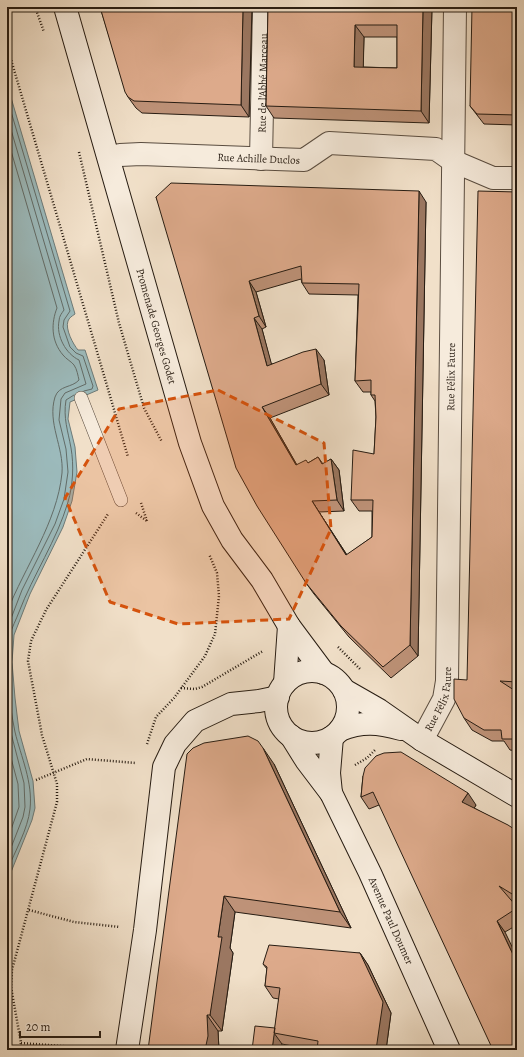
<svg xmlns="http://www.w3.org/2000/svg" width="524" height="1057" font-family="Alegreya,serif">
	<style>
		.water { fill: #9cbbbd; stroke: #6d7b79 }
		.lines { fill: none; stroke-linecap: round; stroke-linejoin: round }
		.shore { stroke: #626c68; stroke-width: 1 }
		.lane-casing { stroke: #5a4d40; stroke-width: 14 }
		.street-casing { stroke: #5a4d40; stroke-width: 24 }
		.secondary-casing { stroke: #271c12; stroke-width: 24 }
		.path { stroke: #271c12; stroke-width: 2.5; stroke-dasharray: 1 2; stroke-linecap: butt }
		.lane { stroke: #f6ebdc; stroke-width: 13 }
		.street { stroke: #f6ebdc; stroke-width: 22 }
		.secondary { stroke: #f6ebdc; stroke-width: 22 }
		.wall { fill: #be9278; stroke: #271c12; fill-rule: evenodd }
		.shaded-wall { fill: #9b7761; stroke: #271c12 }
		.building { fill: #ddaa8b; stroke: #271c12; fill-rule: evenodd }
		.marked { fill: #d5530d; fill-opacity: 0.2; stroke: #d5530d; stroke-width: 3; stroke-dasharray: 8 5; stroke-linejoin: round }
		.labels { text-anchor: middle; stroke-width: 3; stroke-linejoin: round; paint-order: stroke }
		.street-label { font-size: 11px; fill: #271c12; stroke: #f6ebdc }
	</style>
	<rect width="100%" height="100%" fill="#f1e0c9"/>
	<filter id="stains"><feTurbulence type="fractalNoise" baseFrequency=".005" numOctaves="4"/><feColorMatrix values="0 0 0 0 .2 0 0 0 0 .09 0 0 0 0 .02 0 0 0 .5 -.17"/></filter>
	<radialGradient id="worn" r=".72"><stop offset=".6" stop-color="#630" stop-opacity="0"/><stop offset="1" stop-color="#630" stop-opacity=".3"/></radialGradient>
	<path class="water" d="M7,84L75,314C72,316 69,318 68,321C65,329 73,344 78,350H85L98,390L70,402L68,419L75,447L77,472L72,501L63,527L30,594L14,635L12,662L15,698L19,731L33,781L35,808L32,820L7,882Z"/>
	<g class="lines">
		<path class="shore" d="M7,98L70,311L64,320L63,327L70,347L76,353L83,356L93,386L92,389L84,391
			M7,116L64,310C62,313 59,316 59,321C56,336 66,354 79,360L86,384L65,393L61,399L59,420L66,449L68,472L64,499L55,524L22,590L7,629
			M7,137L57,308C51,323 51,341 63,355C66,359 72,362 74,365C77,369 78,376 79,380C72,388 59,385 55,397C47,423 64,447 62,473C57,523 25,566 7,612
			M7,708L11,733L24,783L25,807L23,817L7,858
			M7,743L18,784L19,807L7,841
			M7,871C15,851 28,829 30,809C33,782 21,757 15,732C9,702 4,665 10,635C12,627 16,620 19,612C33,575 57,540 68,502C73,485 74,465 71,448C68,431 63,418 66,400L74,395"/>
		<defs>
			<path id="lane" d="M81,398L121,500"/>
			<g id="street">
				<path id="s1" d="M109,157L120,155L141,154L304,160L329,143L436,149L453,161L493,178H517"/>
				<path id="s2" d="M261,159L264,7"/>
				<path id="s3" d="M422,740L444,699L447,681L455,7"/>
			</g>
			<g id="secondary">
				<path id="s4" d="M65,7L190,443L213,506L232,540L262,580L289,626L324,673"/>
				<circle cx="312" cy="707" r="36"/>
				<path d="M285,683L289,626"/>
				<path d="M344,690L379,710L422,740L517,796"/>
				<path d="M340,730C363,721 378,723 401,729"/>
				<path id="s5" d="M291,736L306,760L331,793L370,873L449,1050"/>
				<path d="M331,793L329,773L332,737"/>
				<path d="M127,1050L145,930L164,767L175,744L195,721L231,704L259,701L278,697"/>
			</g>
		</defs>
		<use href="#lane" class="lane-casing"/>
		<use href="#street" class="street-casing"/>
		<use href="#secondary" class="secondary-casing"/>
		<path class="path" d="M35,7L44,32
			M7,46L128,457
			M79,152L119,323L144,408L162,442
			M141,503L147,521
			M136,513L147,521
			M338,647L360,669
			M181,688L195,689L202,687L263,651
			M147,744L156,717L174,698L205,656L215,634L219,596L217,573L209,554
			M355,765L367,758L376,749
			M36,780L87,759L136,763
			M29,910L74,922L120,927
			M21,1043L102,1049
			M19,1050L21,1043L11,987L12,970L57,802V784L42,735L28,661L31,641L46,610L108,514"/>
		<use href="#lane" class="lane"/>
		<use href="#street" class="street"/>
		<use href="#secondary" class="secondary"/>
	</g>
	<path class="wall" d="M100,7H252L249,117L142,113L136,108L128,97Z
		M268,7H432L429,123L274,118L266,106ZM364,37H397V68L363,67Z
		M517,7V125L484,124L470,106Z
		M517,192V751L510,750L504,741H492L472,730L464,718Z
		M156,197L426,202L418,656L391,678L349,637L314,594L306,583ZM301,279L302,283L309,294L358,295L355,381L363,392H371V395L375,401L376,417L374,454L351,500L359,511H372V537L347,555L319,512L344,511L339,470L331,459L323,464L318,457L308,463L297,465L270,418L329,395L324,360L271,364L262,329L266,327L256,292Z
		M274,764L351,928L235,912L230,948L233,953L222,1031H218L219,1050H148Z
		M363,776L476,805L474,808L517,831V904L511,900L517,907V925L505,932L379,805L369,809L361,797Z
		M360,953L368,965L391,1013L386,1050H313L282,1044L252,1050L275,1028L279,999L273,998L265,986L267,969L263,964Z"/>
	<path class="shaded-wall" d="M243,7H252L249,117L241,105Z
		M423,7H432L429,123L421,111Z
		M355,25L364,37L363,79L354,67Z
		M419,191L426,202L418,656L410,645Z
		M249,281L256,292L266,327L259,316Z
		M254,318L262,329L275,377L267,366Z
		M316,349L324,360L329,395L321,384Z
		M262,407L270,418L303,476L296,465Z
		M331,459L339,470L344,511L337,500Z
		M517,498V555L514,552Z
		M312,501L319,512L354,566L346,555Z
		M263,748L274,764L351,928L340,912Z
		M468,793L476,805L471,814L462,802Z
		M224,896L235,912L230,948L233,953L222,1031L210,1015L218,937Z
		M497,921L505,932L517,957V963Z
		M360,953L368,965L391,1013L386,1050H376Z
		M207,1015L218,1031L219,1050H205Z
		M274,1033L282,1044L281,1050H272Z"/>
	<path class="building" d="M100,7H243L241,105L134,101L128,97L125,92Z
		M268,7H423L421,111L266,106ZM355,25H397V68L354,67Z
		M472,7H517V115L477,114L470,106Z
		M171,183L419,191L410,645L383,667L341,626L306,583L257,506L236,468L156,197ZM301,266L302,283L359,284L355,381L371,380V395H375L376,417L374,454L353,450L351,500H373L372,537L346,555L312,501L337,500L331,459L322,464L318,457L308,463L306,460L296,465L262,407L321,384L316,349L303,352L267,366L254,318L259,316L249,281Z
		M478,191L517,192V498L514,552H517V682L500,681L517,692V739H502L501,730H484L464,718L454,699V679L467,680Z
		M248,736L258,741L263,748L340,912L224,896L218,937H222L210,1015H207L208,1036L205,1050H148L187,754L193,748L204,743Z
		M401,752L468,793L462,802L508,825L517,831V897L499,886L517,907V908L497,921L517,963V1050H493L373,792L361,797L363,776L365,768L376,756L384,753Z
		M269,945L360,953L383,1002L376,1050H317L318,1041L274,1033L280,988L265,986L267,967L263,964Z
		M255,1026L275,1028L272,1050H252Z"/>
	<path class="marked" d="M218,390L324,443L331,529L289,619L178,624L110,602L65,498L119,409Z"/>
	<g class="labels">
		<g class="street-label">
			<text dy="4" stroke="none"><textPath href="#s2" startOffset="76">Rue de l'Abbé Marceau</textPath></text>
			<text dy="4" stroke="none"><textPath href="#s1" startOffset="150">Rue Achille Duclos</textPath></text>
			<text dy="4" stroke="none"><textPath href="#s4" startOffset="332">Promenade Georges Godet</textPath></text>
			<text dy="4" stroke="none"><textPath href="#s3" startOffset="369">Rue Félix Faure</textPath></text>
			<text dy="4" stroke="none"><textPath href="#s3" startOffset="45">Rue Félix Faure</textPath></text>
			<text dy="4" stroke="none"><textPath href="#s5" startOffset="211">Avenue Paul Doumer</textPath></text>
		</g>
	</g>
	<rect width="524" height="1057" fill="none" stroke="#f1e0c9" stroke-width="24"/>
	<rect x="8" y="8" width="508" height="1041" fill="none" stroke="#271c12" stroke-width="2"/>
	<rect x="12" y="12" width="500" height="1033" fill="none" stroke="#271c12"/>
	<path d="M20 1031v6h80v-6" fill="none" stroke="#271c12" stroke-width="2"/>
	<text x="26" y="1031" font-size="12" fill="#271c12" stroke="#f6ebdc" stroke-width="3" paint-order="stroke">20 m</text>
	<rect width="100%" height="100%" filter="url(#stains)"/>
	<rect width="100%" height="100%" fill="url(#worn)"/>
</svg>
